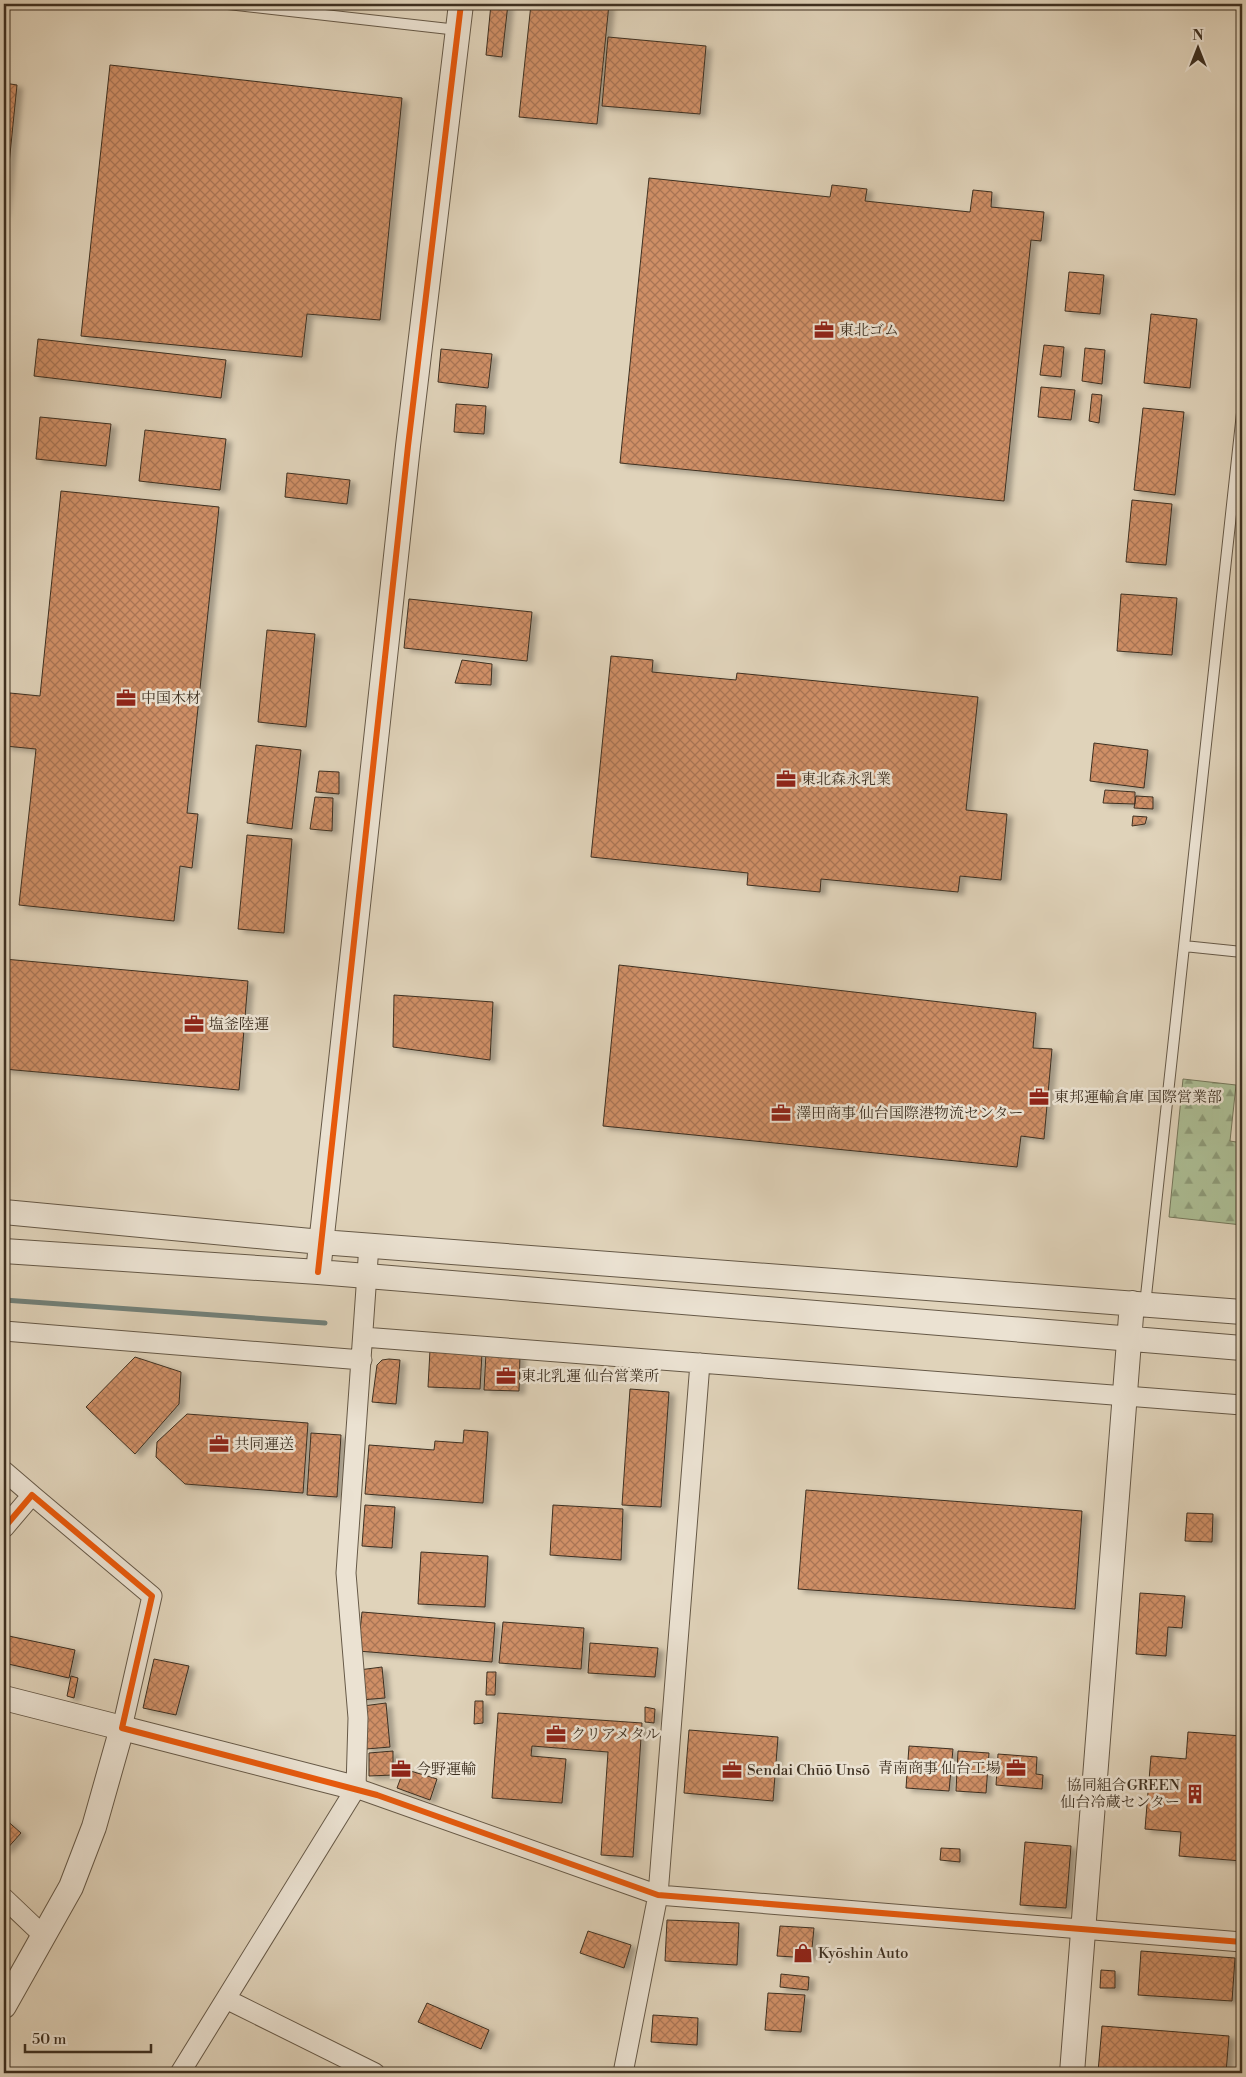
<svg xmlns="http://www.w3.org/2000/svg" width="1246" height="2077" font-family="'Libre Bodoni','Noto Serif JP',serif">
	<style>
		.forest { fill: url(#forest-firs); stroke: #75775b }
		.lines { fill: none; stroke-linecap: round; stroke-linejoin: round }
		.stream { stroke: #72817a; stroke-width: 5 }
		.building { fill: url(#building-cross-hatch); stroke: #3e3021; filter: url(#shadow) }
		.service-casing { stroke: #665947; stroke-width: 12 }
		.minor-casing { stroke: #665947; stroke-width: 21 }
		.tertiary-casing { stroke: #665947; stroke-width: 26 }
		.service { stroke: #ebe2d2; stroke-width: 10 }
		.minor { stroke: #ebe2d2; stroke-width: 19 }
		.tertiary { stroke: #ebe2d2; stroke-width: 24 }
		.cycleway-casing { stroke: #ebe2d2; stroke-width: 9 }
		.cycleway { stroke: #e8590c; stroke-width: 6 }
		.labels { text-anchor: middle; stroke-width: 5; stroke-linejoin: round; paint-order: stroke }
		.poi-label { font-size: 15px; fill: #3e3021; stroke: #ebe2d2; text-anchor: start }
	</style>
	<defs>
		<pattern id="forest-firs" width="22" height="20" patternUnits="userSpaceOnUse" patternTransform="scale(1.25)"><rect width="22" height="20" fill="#acbe95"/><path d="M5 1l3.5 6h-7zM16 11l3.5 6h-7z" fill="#8d9b79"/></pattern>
		<pattern id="building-cross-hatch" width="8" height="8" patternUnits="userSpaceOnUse" patternTransform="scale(1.25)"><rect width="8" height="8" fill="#cf8f66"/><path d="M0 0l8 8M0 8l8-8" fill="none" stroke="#a97554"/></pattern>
		<filter id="shadow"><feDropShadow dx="5.5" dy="3" stdDeviation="2.5" flood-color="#0004"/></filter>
	</defs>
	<rect width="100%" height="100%" fill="#e0d3ba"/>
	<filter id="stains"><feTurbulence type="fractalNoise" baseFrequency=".004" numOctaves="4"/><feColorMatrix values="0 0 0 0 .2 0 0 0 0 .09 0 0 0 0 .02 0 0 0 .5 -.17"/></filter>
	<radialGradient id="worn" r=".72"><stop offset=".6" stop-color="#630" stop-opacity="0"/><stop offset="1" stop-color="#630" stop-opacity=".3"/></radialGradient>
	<path class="forest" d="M1183,1079L1236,1085L1230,1141L1242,1143V1225L1169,1217Z"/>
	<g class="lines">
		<path class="stream" d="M4,1300L325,1323"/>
	</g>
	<path class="building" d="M491,4H508L502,57L486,55Z
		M531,4H609L597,124L519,117Z
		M608,37L706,46L700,114L602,106Z
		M110,65L402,98L380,320L307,314L302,357L81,336Z
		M4,83L17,85L4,214Z
		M649,178L830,197L832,185L867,189L865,201L970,212L973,190L992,192L991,207L1044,212L1041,241L1031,240L1004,501L620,463Z
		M1069,272L1104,275L1100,314L1065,311Z
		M1151,314L1197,319L1190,388L1144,383Z
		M38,339L226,360L221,398L34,376Z
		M1044,345L1064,347L1061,377L1040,375Z
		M1085,348L1105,350L1102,384L1082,381Z
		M441,349L492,354L488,388L438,382Z
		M1041,387L1075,390L1071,420L1038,417Z
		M1092,394L1102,395L1099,423L1089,421Z
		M456,404L486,406L484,434L454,432Z
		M1143,408L1184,412L1175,495L1134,490Z
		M40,417L111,424L106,466L36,459Z
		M145,430L226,439L220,490L139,481Z
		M287,473L350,480L347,504L285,497Z
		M61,491L219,507L187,813L198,814L192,868L180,866L174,921L19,905L36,749L5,746L10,693L40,696Z
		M1132,500L1172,504L1166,565L1126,562Z
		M1121,594L1177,598L1172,655L1117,651Z
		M409,599L532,612L527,661L404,648Z
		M267,630L315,634L306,727L258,722Z
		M611,656L653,660L652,672L736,680L737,673L978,697L966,810L1007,814L1001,880L960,876L958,892L821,879L820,892L747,885L748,873L591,857Z
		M462,660L492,664L491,685L455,683Z
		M1094,743L1148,750L1144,788L1090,781Z
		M256,745L301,750L292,829L247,823Z
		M319,771L339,772V794L316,792Z
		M1105,790L1135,792V804L1103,803Z
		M1136,796L1153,797V809L1134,808Z
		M315,797L333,798L332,831L310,829Z
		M1133,816L1147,817L1145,824L1132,826Z
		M247,835L292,839L284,933L238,929Z
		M4,959L248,981L239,1090L4,1069Z
		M619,965L1036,1013L1033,1048L1052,1049L1044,1139L1021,1136L1017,1167L603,1126Z
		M394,995L493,1002L490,1060L393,1047Z
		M430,1350L482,1353L480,1389L428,1387Z
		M486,1353L520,1355L519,1391L484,1390Z
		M135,1357L181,1372L179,1404L135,1454L86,1407Z
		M389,1359L400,1360L396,1404L372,1402L377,1365L382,1360Z
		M630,1389L669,1392L661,1507L622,1505Z
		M187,1414L308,1423L303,1493L185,1484L156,1457L157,1442Z
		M464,1430L488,1432L483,1503L365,1494L369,1445L434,1450L435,1441L463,1443Z
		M311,1433L341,1435L337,1497L307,1495Z
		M806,1490L1082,1511L1075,1609L798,1589Z
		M365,1505L395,1507L392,1548L362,1546Z
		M553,1505L623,1509L621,1560L550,1555Z
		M1187,1513L1213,1514L1212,1542L1185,1541Z
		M421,1552L488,1556L485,1607L418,1604Z
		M1140,1593L1185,1596L1182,1628L1168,1627L1166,1656L1136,1654Z
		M362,1612L495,1623L492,1662L358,1651Z
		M503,1622L584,1628L581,1669L499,1663Z
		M4,1635L75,1650L69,1678L4,1663Z
		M590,1643L658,1648L655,1677L588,1673Z
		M154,1659L189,1666L176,1715L143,1708Z
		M382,1667L385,1698L360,1700L359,1670Z
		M487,1672H496L495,1695H486Z
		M71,1676L78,1678L74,1698L67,1696Z
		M475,1701H483V1723L474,1724Z
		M386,1703L390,1747L366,1749L363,1706Z
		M645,1707L655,1709L654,1723L645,1722Z
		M498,1713L642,1723L633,1857L601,1855L608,1752L532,1746L531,1756L566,1759L562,1803L492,1798Z
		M689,1730L778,1737L773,1801L684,1793Z
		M1188,1732L1242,1736V1861L1179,1856L1181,1832L1145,1829L1151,1756L1186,1759Z
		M909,1746L953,1749L949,1791L906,1788Z
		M393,1751V1775L369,1776V1753Z
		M958,1751L989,1753L986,1793L956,1791Z
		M998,1754L1037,1757L1036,1774L1043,1775L1042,1789L996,1785Z
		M404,1769L437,1779L430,1800L397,1788Z
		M4,1818L21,1833L5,1851L4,1850Z
		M1025,1842L1071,1846L1066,1908L1020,1905Z
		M941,1848L960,1849V1862L940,1860Z
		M667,1920L739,1923L737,1965L665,1961Z
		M780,1926L814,1928L811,1958L777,1956Z
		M588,1931L631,1945L624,1968L580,1953Z
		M1141,1951L1235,1958L1232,2001L1138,1995Z
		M1101,1970L1115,1971V1988H1100Z
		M781,1974L809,1977L808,1990L780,1987Z
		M768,1993L805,1995L801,2032L765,2030Z
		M427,2003L489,2030L481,2049L418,2022Z
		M653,2015L698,2018L697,2045L651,2042Z
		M1102,2026L1229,2036L1226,2073L1098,2072Z"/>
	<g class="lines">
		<defs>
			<path id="service" d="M228,4L458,30
				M1184,946L1242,952
				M1145,1305L1242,413"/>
			<path id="minor" d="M4,1331L362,1360
				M363,1337L1242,1405
				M4,1471L32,1495
				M4,1528L32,1495L152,1596L122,1728
				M356,1788L658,1895L1242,1942
				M4,1898L45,1937
				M226,1999L375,2073
				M180,2073L356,1788L358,1718L346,1573L369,1245
				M623,2073L658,1895L700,1363"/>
			<path id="tertiary" d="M4,1212L321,1242L1242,1312
				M4,1251L318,1272L1242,1348
				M318,1272L408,446L461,4
				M4,1698L122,1728L94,1827L71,1887L4,2006
				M122,1728L356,1788
				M1072,2073L1132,1303"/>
		</defs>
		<use href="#service" class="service-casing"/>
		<use href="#minor" class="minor-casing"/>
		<use href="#tertiary" class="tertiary-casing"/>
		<use href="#service" class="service"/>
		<use href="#minor" class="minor"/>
		<use href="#tertiary" class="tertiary"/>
		<defs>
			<path id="cycleway" d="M318,1272L408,446L461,4
				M4,1528L32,1495L152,1596L122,1728L377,1795L658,1895L1242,1942"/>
		</defs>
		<use href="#cycleway" class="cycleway-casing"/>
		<use href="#cycleway" class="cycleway"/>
	</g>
	<defs>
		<symbol id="office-bare" viewBox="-9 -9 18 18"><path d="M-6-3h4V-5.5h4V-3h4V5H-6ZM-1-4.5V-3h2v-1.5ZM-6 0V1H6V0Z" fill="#8f2418" stroke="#ebe2d2" stroke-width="2.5" paint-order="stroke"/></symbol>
		<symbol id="building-bare" viewBox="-9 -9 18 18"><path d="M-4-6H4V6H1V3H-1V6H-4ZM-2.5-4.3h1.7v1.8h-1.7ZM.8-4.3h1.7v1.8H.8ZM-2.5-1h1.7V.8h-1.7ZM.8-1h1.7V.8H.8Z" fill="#8f2418" stroke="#ebe2d2" stroke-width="2.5" paint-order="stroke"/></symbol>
		<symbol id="shop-bare" viewBox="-9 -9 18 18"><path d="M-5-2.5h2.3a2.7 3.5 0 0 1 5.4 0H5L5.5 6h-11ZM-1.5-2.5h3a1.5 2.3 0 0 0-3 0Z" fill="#8f2418" stroke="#ebe2d2" stroke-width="2.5" paint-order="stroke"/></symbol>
	</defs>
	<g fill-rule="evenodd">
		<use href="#office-bare" x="810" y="316" width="28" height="28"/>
		<use href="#office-bare" x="112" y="684" width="28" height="28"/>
		<use href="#office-bare" x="772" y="765" width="28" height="28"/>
		<use href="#office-bare" x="180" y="1010" width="28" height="28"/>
		<use href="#office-bare" x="1025" y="1083" width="28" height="28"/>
		<use href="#office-bare" x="767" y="1099" width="28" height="28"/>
		<use href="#office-bare" x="492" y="1362" width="28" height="28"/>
		<use href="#office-bare" x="205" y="1430" width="28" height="28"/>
		<use href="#office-bare" x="542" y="1720" width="28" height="28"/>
		<use href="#office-bare" x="1002" y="1754" width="28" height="28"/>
		<use href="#office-bare" x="387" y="1755" width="28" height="28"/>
		<use href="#office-bare" x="718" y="1756" width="28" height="28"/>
		<use href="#building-bare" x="1181" y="1780" width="28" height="28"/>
		<use href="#shop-bare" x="789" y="1939" width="28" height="28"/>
	</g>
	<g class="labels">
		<g class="poi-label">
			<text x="839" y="335">東北ゴム</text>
			<text x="141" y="703">中国木材</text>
			<text x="801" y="784">東北森永乳業</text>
			<text x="209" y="1029">塩釜陸運</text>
			<text x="1054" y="1102">東邦運輸倉庫 国際営業部</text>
			<text x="796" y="1118">澤田商事 仙台国際港物流センター</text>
			<text x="521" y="1381">東北乳運 仙台営業所</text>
			<text x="234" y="1449">共同運送</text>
			<text x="571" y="1739">クリアメタル</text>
			<text x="1001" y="1773" text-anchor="end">青南商事 仙台工場</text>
			<text x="416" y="1774">今野運輸</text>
			<text x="747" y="1775">Sendai Chūō Unsō</text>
			<text x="1180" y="1790" text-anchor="end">協同組合GREEN<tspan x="1180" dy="17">仙台冷蔵センター</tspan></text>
			<text x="818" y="1958">Kyōshin Auto</text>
		</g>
	</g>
	<rect width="1246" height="2077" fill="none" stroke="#e0d3ba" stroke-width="20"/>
	<rect x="5" y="5" width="1236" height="2067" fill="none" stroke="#3e3021" stroke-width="2.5"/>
	<rect x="10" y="10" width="1226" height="2057" fill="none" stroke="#3e3021"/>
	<g transform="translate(1198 48)" stroke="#ebe2d2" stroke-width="4" paint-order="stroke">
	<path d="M0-4L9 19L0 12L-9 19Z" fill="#3e3021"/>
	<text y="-8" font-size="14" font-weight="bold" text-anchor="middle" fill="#3e3021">N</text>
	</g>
	<path d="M25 2044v8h126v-8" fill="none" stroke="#3e3021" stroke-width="2.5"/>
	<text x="32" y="2044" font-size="15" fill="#3e3021" stroke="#ebe2d2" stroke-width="4" paint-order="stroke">50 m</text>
	<rect width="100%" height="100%" filter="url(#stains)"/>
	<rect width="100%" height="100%" fill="url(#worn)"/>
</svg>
